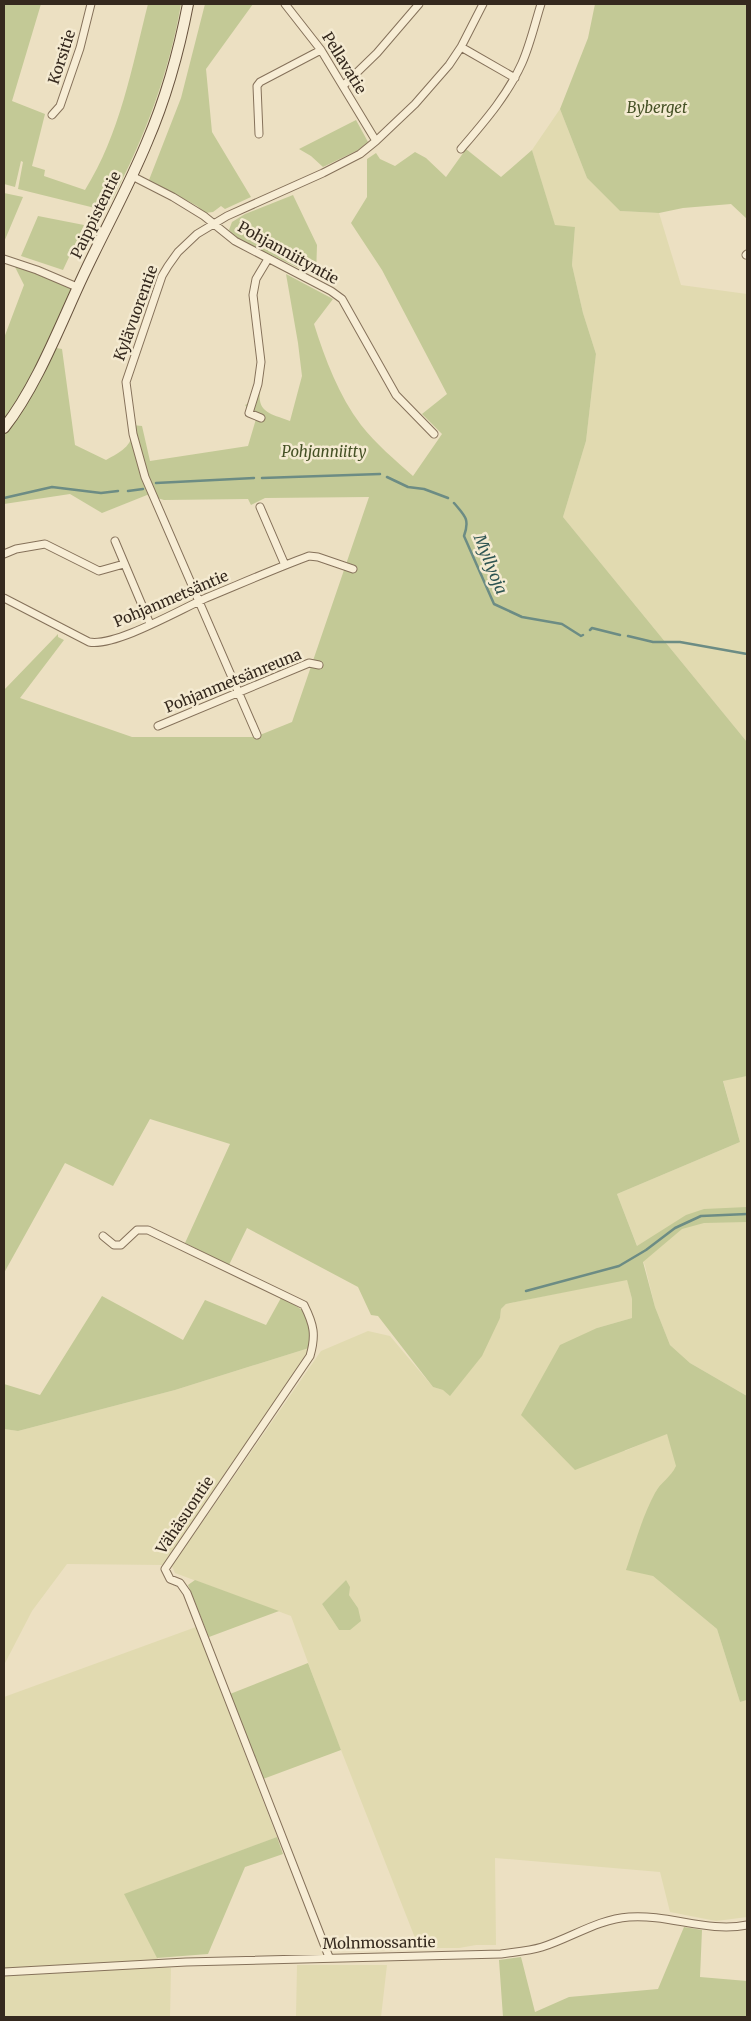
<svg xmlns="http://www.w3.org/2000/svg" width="751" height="2021" font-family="Merriweather,serif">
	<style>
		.farmland { fill: #e1dab0; fill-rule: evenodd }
		.green { fill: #c3c996 }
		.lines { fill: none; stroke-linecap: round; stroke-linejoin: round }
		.stream { stroke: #6c8c84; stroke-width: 2.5 }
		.street-casing { stroke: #85715a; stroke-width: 9 }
		.secondary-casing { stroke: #67523d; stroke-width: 12 }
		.street { stroke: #f7edd5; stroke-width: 7 }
		.secondary { stroke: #f7edd5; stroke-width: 10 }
		.labels { text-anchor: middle; stroke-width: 5; stroke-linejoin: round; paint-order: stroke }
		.street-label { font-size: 15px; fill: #35291e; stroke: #f4ead1 }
		.park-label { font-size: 15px; font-style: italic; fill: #455125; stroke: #f4ead1 }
		.water-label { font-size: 16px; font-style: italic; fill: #2d5452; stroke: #f4ead1 }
	</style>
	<rect width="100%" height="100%" fill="#ece0c2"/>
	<path class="farmland" d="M560,109L587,178L620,211L659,213L681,285L747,294V742L563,517L586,441L596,354L583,313L572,265L575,227L555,226L532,150Z
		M747,1076V1396L690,1363L670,1345L655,1307L645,1266L617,1194L740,1142L723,1080Z
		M627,1279L632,1299V1318L597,1328L625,1451L667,1433L677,1466L673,1474L656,1491L653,1576L717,1629L740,1702L747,1700V1917L716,1921L670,1912L660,1872L495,1858L496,1945H476L459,1948H419L328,1717L291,1616L175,1573L172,1566L321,1351L368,1331L390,1336L433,1387L443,1390L500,1318L501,1309L506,1304ZM346,1580L349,1595L358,1608L339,1630L322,1604Z
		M309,1348L308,1356L163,1565L67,1564L32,1611L4,1665V1429L18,1431L175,1390Z
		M196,1627L277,1837L125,1894L162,1967L171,1968L170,2017H4V1697Z
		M297,1965H387L381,2017H296Z"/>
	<path class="green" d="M4,4H41L12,101L45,114L32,166L45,170L44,176L85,190C120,134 132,67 148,4H181C169,73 145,137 112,200L103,201L99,209L18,189L23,162L21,161L15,187L4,184Z
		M205,4H253L206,69L212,132L251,197L225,209L221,206L213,212L205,213L197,206L149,180L181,98Z
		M595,4H747V219L731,204L683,208L659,213L620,211L587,178L560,109L588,38Z
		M356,120L368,142L358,150L323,167L311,156L299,149Z
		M466,149L501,177L532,150L555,225L575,227L572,265L583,313L596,354L586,441L563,517L747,742V1076L723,1081L740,1142L617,1194L637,1246L686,1215L704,1209L747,1207V1222L704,1223L682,1229L643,1262L655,1307L670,1345L690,1363L747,1396V1700L740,1702L717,1629L653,1576L626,1570C635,1544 642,1517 655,1493C660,1483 671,1477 676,1466L667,1434L575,1470L521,1415L560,1345L597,1328L632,1318V1299L627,1280L506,1304L501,1309L500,1318L482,1356L450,1396L443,1390L433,1387L378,1316L371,1315L358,1287L247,1228L229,1265L185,1243L230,1144L150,1119L113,1186L65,1163L4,1273V690L58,634V637L64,640L20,698L132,737H255L292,722L369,497L265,498L251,505L248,499L164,500L147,495L102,513L70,494L4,504V338L24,285L12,261L77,287L51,347L62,349L75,445L106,460C122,451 135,445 132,425L142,426L150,461L248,446L256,419L245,405L249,403L251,397L260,393C257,413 274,415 290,421L302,376L298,343L286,274L333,299L314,324C325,359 339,396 361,425C376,444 395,460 413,476L442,434L422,414L447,394L382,270L351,223L367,197V159L376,153L380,159L395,166L415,152L426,158L446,177Z
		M4,193L23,197L4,242Z
		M293,195L317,245L316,276L237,239L229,230L232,222L245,214Z
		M38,216L84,225L63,270L21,256Z
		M102,1296L183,1340L205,1300L266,1325L281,1298C310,1312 311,1316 309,1348L175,1390L18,1431L4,1429V1384L40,1395Z
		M195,1580L279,1611L209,1637L188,1585Z
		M346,1580L350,1587L349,1595L358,1608L361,1621L350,1630H339L322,1604Z
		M308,1663L341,1750L263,1779L230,1694Z
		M277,1837L283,1854L245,1867L208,1954L157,1958L124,1894Z
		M684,1927L702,1930L700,1977L747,1981V2017H503L499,1960L521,1957L535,2012L569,1997L658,1989Z"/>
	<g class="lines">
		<path class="stream" d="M387,477L408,487L424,489L448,498
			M262,478L380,474
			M156,483L254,478
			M128,491L143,489
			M4,498L52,487L101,493L118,491
			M454,503C465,516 470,519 464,536L494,604L522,617L562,624L581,636L583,635
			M590,630L592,628L620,635
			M628,636L653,642H680L747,654
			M526,1291L619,1266L646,1250L675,1228L701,1216L747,1214"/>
		<defs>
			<path id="street" d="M285,4L321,50L376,141
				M461,47L515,78
				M343,86L377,53L419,4
				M52,115L60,106L80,48L91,4
				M259,134L257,86L260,82L321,50
				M461,149C484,122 507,96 522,63C530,45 535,23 541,4
				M132,176L173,197L204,216L235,241L331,291L342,299L396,395L434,434
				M746,255L747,254
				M4,259L37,270L77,287
				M261,418L249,413L258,384L261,362L253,295L256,279L268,259
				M260,507L285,565
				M115,541L150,624
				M4,554L16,549L45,544L99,571L124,564
				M4,598L89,642C115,647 179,610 206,598C240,584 274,569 309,556L318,557L353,569
				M158,726L309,663L319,665
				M257,735L145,477L133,434L126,382L162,276L168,266L178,252L197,234L227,216L323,173L360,154L376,141L415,104L449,65L461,47L483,4
				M103,1236L114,1245H121L137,1230H148L304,1305C314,1325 316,1335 310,1356L165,1569L170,1579L180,1583L187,1593L329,1957
				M4,1972L186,1962L501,1954C514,1952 529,1951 542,1947C571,1938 598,1919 629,1917C669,1914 708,1933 747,1925"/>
			<path id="secondary" d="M4,428C37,386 60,325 83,276C104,231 128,188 147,142C166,98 179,51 188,4"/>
		</defs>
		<use href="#street" class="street-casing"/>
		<use href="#secondary" class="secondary-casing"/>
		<use href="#street" class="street"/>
		<use href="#secondary" class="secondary"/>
	</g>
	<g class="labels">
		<g class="street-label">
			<text transform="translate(62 57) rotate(-72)" y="5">Korsitie</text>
			<text transform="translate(344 63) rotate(58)" y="5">Pellavatie</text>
			<text transform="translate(96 215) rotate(-64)" y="5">Paippistentie</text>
			<text transform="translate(288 253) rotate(29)" y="5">Pohjanniityntie</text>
			<text transform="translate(136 313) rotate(-70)" y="5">Kylävuorentie</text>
			<text transform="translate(171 599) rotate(-23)" y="5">Pohjanmetsäntie</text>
			<text transform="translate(233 681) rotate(-22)" y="5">Pohjanmetsänreuna</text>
			<text transform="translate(185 1515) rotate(-56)" y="5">Vähäsuontie</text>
			<text transform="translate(379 1943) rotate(-1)" y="5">Molnmossantie</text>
		</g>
		<g class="park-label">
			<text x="657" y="113">Byberget</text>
			<text x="324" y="457">Pohjanniitty</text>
		</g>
		<g class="water-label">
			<text transform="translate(491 564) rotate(68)" y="6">Myllyoja</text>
		</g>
	</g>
	<rect width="751" height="2021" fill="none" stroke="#35291e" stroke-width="10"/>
</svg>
